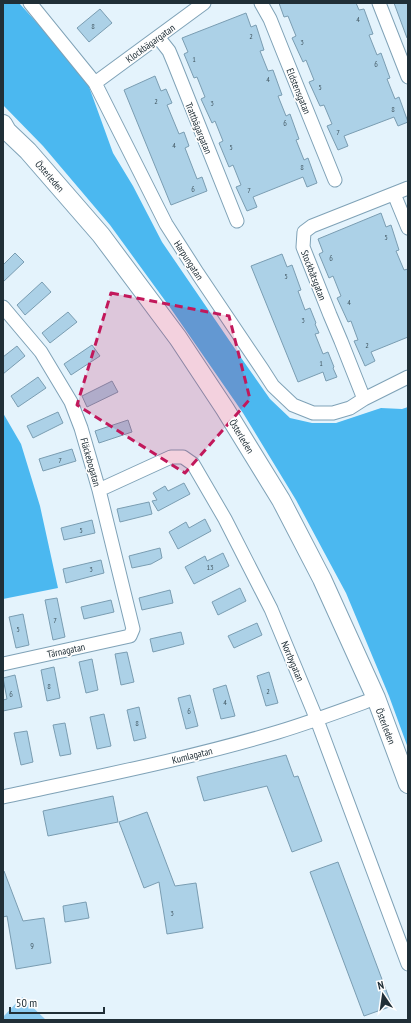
<svg xmlns="http://www.w3.org/2000/svg" width="411" height="1023" font-family="'PT Sans Narrow',sans-serif">
	<style>
		.green { fill: #8bcbf1 }
		.forest { fill: #4bb8f0 }
		.building { fill: #acd1e7; stroke: #7a9db2 }
		.lines { fill: none; stroke-linecap: round; stroke-linejoin: round }
		.street-casing { stroke: #7fa2b7; stroke-width: 15 }
		.secondary-casing { stroke: #7fa2b7; stroke-width: 20 }
		.street { stroke: #fff; stroke-width: 13 }
		.secondary { stroke: #fff; stroke-width: 18 }
		.marked { fill: #c2185b; fill-opacity: 0.2; stroke: #c2185b; stroke-width: 3; stroke-dasharray: 8 5; stroke-linejoin: round }
		.labels { text-anchor: middle; stroke-width: 3.5; stroke-linejoin: round; paint-order: stroke }
		.number-label { font-size: 8px; fill: #435863 }
		.street-label { font-size: 10px; fill: #202f37; stroke: #fefefe }
	</style>
	<rect width="100%" height="100%" fill="#e4f3fc"/>
	<path class="green" d="M22,997L46,1020H3V1017Z"/>
	<path class="forest" d="M3,3H19L49,36L88,84L113,153L133,186L162,242L244,362L270,399L290,418L312,423H336L381,408L402,409L408,407V748L389,696L346,593L296,500L243,413L169,306L110,225L43,146L3,105Z
		M3,413L21,444L40,506L58,588L3,599Z"/>
	<path class="building" d="M279,3H356L359,10L364,9L373,34L369,35L377,55L381,53L390,78L387,79L395,99L399,97L408,122L398,126L394,117L344,136L348,146L338,150L327,126L332,124L324,105L320,106L309,82L314,80L306,60L303,62L292,38L296,36L288,16L284,17Z
		M394,3H408V38H407Z
		M100,9L112,23L89,42L77,28Z
		M246,13L251,27L256,25L264,50L260,51L268,71L273,70L282,95L278,96L286,116L290,114L299,139L296,140L304,160L308,158L317,183L307,187L303,177L253,197L257,207L247,211L236,187L241,185L233,165L229,167L219,143L223,141L215,121L212,123L201,99L205,97L197,77L194,78L184,54L188,52L182,38Z
		M155,76L161,91L166,89L172,103L167,105L179,134L184,132L189,146L185,148L197,179L202,177L207,191L171,205L124,90Z
		M381,213L386,227L391,225L399,250L396,251L404,270L408,269V337L371,352L375,361L365,366L354,341L358,340L351,321L348,322L337,298L341,296L333,276L329,278L319,254L323,252L318,239Z
		M15,253L24,262L3,282V265Z
		M282,254L287,267L292,265L301,290L298,291L305,310L310,308L316,323L315,324L319,333L315,334L323,354L328,352L334,367L333,368L337,377L326,381L323,372L298,382L251,266Z
		M42,282L51,292L25,315L17,305Z
		M68,312L77,322L50,343L42,333Z
		M92,345L100,356L71,375L64,364Z
		M17,346L25,356L3,374V357Z
		M38,377L46,388L18,407L11,396Z
		M112,381L118,392L87,407L82,396Z
		M58,412L63,423L33,438L27,426Z
		M128,420L132,432L99,443L95,431Z
		M72,449L76,461L43,471L39,459Z
		M184,483L190,494L158,511L152,501L157,500L153,493L165,486L168,491Z
		M149,502L152,514L120,522L117,509Z
		M205,519L211,531L178,549L169,532L186,522L189,528Z
		M92,520L95,533L64,540L61,528Z
		M160,548L162,558L151,564L132,568L129,556Z
		M223,553L229,566L194,584L185,567L205,556L207,561Z
		M101,560L104,573L66,583L63,569Z
		M240,588L246,601L218,615L212,602Z
		M170,590L173,603L142,610L139,598Z
		M57,598L65,637L53,640L45,600Z
		M111,600L114,612L84,619L81,607Z
		M23,614L29,645L16,648L9,617Z
		M257,623L262,635L234,648L228,636Z
		M181,632L184,644L153,652L150,639Z
		M127,652L134,682L121,685L115,654Z
		M92,659L98,690L86,693L79,662Z
		M54,667L60,698L47,701L41,670Z
		M269,672L278,703L266,706L257,676Z
		M15,675L22,707L3,711V700L7,699L3,678Z
		M226,685L235,716L221,719L213,689Z
		M190,695L198,726L186,729L178,698Z
		M139,707L146,738L134,741L127,710Z
		M104,714L111,746L97,749L90,717Z
		M65,723L71,754L60,756L53,725Z
		M27,731L33,762L21,765L14,733Z
		M286,755L294,777L298,776L322,841L292,852L267,786L204,801L197,777Z
		M113,796L118,822L48,836L43,811Z
		M147,812L175,886L196,883L203,928L167,934L159,882L144,888L119,822Z
		M338,862L392,1006L364,1016L310,872Z
		M4,871L23,921L44,918L51,963L16,969L7,916L3,917V872Z
		M86,902L89,918L65,922L63,906Z"/>
	<g class="lines">
		<defs>
			<path id="street" d="M30,3L95,83L166,224L198,274L262,369L273,386L293,405L313,413H333L350,408L364,399L408,377
				M261,3L270,19L284,54L335,180
				M379,3L408,77
				M158,37L169,51L174,63L237,221
				M95,83L204,3
				M394,194L408,228
				M3,307L41,352L71,402L81,428L99,490L133,629L130,636L3,664
				M364,399L341,341L330,315L303,247L304,232L312,226L408,188
				M99,490L171,457H183L193,464L225,519L271,609L317,720L408,964
				M3,797C95,777 188,759 278,732C311,722 343,710 376,698"/>
			<path id="secondary" d="M3,124L7,131L28,151L101,235L178,338L225,409L281,500L322,579L376,698L408,784"/>
		</defs>
		<use href="#street" class="street-casing"/>
		<use href="#secondary" class="secondary-casing"/>
		<use href="#street" class="street"/>
		<use href="#secondary" class="secondary"/>
	</g>
	<path class="marked" d="M111,293L229,316L250,399L185,473L77,405Z"/>
	<g class="labels">
		<g class="number-label">
			<text x="358" y="22">4</text>
			<text x="93" y="29">8</text>
			<text x="251" y="39">2</text>
			<text x="302" y="45">3</text>
			<text x="194" y="62">1</text>
			<text x="376" y="67">6</text>
			<text x="268" y="82">4</text>
			<text x="320" y="90">5</text>
			<text x="156" y="104">2</text>
			<text x="212" y="106">3</text>
			<text x="393" y="112">8</text>
			<text x="285" y="126">6</text>
			<text x="338" y="135">7</text>
			<text x="174" y="148">4</text>
			<text x="231" y="150">5</text>
			<text x="302" y="170">8</text>
			<text x="193" y="192">6</text>
			<text x="249" y="193">7</text>
			<text x="386" y="240">5</text>
			<text x="331" y="261">6</text>
			<text x="286" y="279">5</text>
			<text x="349" y="305">4</text>
			<text x="303" y="323">3</text>
			<text x="367" y="348">2</text>
			<text x="321" y="366">1</text>
			<text x="60" y="463">7</text>
			<text x="81" y="533">5</text>
			<text x="210" y="570">13</text>
			<text x="91" y="572">3</text>
			<text x="55" y="623">7</text>
			<text x="18" y="632">5</text>
			<text x="49" y="689">8</text>
			<text x="268" y="694">2</text>
			<text x="11" y="697">6</text>
			<text x="225" y="705">4</text>
			<text x="189" y="714">6</text>
			<text x="137" y="726">8</text>
			<text x="172" y="916">3</text>
			<text x="32" y="948">9</text>
		</g>
		<g class="street-label">
			<text transform="translate(150 43) rotate(-36)" y="4">Klockbägargatan</text>
			<text transform="translate(299 91) rotate(68)" y="4">Eldstensgatan</text>
			<text transform="translate(199 128) rotate(68)" y="4">Trattbägargatan</text>
			<text transform="translate(50 176) rotate(49)" y="4">Österleden</text>
			<text transform="translate(189 260) rotate(57)" y="4">Harpungatan</text>
			<text transform="translate(314 275) rotate(69)" y="4">Stockbåtsgatan</text>
			<text transform="translate(242 436) rotate(59)" y="4">Österleden</text>
			<text transform="translate(91 462) rotate(74)" y="4">Fläckebogatan</text>
			<text transform="translate(66 650) rotate(-12)" y="4">Tärnagatan</text>
			<text transform="translate(293 661) rotate(67)" y="4">Norrbygatan</text>
			<text transform="translate(386 726) rotate(69)" y="4">Österleden</text>
			<text transform="translate(192 755) rotate(-14)" y="4">Kumlagatan</text>
		</g>
	</g>
	<rect width="411" height="1023" fill="none" stroke="#202f37" stroke-width="8"/>
	<g transform="translate(383 995) rotate(347)" stroke="#fefefe" stroke-width="3" paint-order="stroke">
	<path d="M0-3L7 15L0 10L-7 15Z" fill="#202f37"/>
	<text y="-6" font-size="11" font-weight="bold" text-anchor="middle" fill="#202f37">N</text>
	</g>
	<path d="M10 1007v6h94v-6" fill="none" stroke="#202f37" stroke-width="2"/>
	<text x="16" y="1007" font-size="12" fill="#202f37" stroke="#fefefe" stroke-width="3" paint-order="stroke">50 m</text>
</svg>
